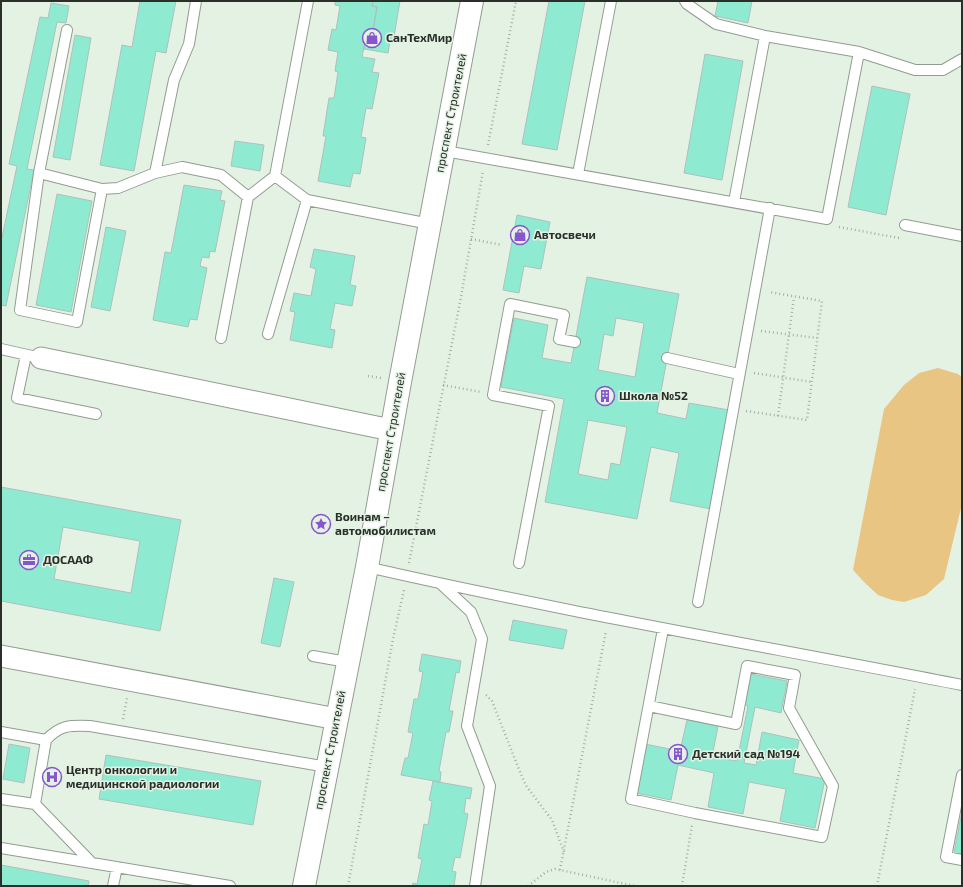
<svg xmlns="http://www.w3.org/2000/svg" width="963" height="887" font-family="'Exo 2',sans-serif">
	<style>
		.green { fill: #e9c584 }
		.building { fill: #8eebd2; stroke: #adc1bb; fill-rule: evenodd }
		.lines { fill: none; stroke-linecap: round; stroke-linejoin: round }
		.lane-casing { stroke: #919d90; stroke-width: 12 }
		.street-casing { stroke: #919d90; stroke-width: 23 }
		.secondary-casing { stroke: #919d90; stroke-width: 24 }
		.path { stroke: #a4afa4; stroke-width: 2.5; stroke-dasharray: 1 3; stroke-linecap: butt }
		.lane { stroke: #fff; stroke-width: 10 }
		.street { stroke: #fff; stroke-width: 21 }
		.secondary { stroke: #fff; stroke-width: 22 }
		.labels { text-anchor: middle; stroke-width: 3; stroke-linejoin: round; paint-order: stroke }
		.poi-label { font-size: 12px; font-weight: bold; fill: #2a2f2a; stroke: #e4f2e4; text-anchor: start }
		.street-label { font-size: 12px; fill: #2a2f2a; stroke: #e4f2e4 }
	</style>
	<rect width="100%" height="100%" fill="#e4f2e4"/>
	<path class="green" d="M938,368L958,374L962,377V504L944,579L926,595L904,602L892,600L878,595L865,583L853,570L884,409L904,385L919,373Z"/>
	<path class="building" d="M140,1H176L166,53L156,51L134,171L100,165L122,45L132,47Z
		M335,1H373L372,6L377,7L371,43L365,42L362,57L375,59L372,72L379,73L372,109L366,108L361,137L366,138L360,174L353,173L350,187L318,181L326,136H323L329,98H334L338,72L335,71L338,52L328,50L332,29L336,30L340,6L335,5Z
		M373,1H400L393,42L390,41L388,53L364,49L365,42L371,43L377,7L372,6Z
		M549,1H585L557,150L522,144Z
		M718,1H752L748,23L715,16Z
		M51,3L69,6L66,23L57,22L27,169L34,170L6,306L1,305V242L17,166L9,164L40,17L48,18Z
		M75,35L91,38L70,160L53,157Z
		M705,54L743,61L722,180L684,173Z
		M872,86L910,94L886,215L848,207Z
		M235,141L264,145L260,171L231,166Z
		M184,185L222,191L220,200L225,201L215,252L210,251L209,258L202,257L200,266L207,268L197,320L190,319L188,327L153,320L165,252L171,253Z
		M57,194L92,201L71,312L36,305Z
		M517,215L550,222L541,269L524,266L519,293L503,290Z
		M106,227L126,231L110,311L91,307Z
		M314,249L355,256L350,285L356,286L352,306L335,303L330,329L335,330L332,348L290,340L295,312L290,311L294,293L311,296L316,269L310,267Z
		M587,277L679,294L657,413L686,419L689,403L729,410L711,509L670,501L679,453L651,447L637,519L545,502L564,399L501,387L514,318L548,325L542,358L571,363ZM616,318L644,323L635,377L598,370L604,334L613,336ZM588,420L627,427L620,465L611,463L608,480L578,474Z
		M1,487L181,520L160,631L1,601ZM63,527L140,541L131,593L54,579Z
		M274,578L294,582L280,647L261,643Z
		M513,620L567,630L563,649L509,640Z
		M422,654L461,661L459,673L456,672L449,711H453L449,732H446L439,771L441,772L440,782L401,775L405,758H408L413,733L408,732L414,699H418L423,672L419,671Z
		M751,674L787,681L781,713L755,707L744,763L756,765L762,732L799,740L793,773L825,779L815,828L780,821L786,789L749,782L743,814L708,807L714,773L678,765L671,800L636,793L645,744L680,751L687,720L718,726L712,757L737,761L748,706L745,705Z
		M9,744L30,748L24,783L3,779Z
		M106,755L261,781L253,825L99,799Z
		M433,781L472,788L470,799L466,798L464,813L468,814L460,858L455,857L452,871L456,872L454,886H412L413,883L417,884L422,859L418,858L424,824L428,825L432,801L429,800Z
		M962,811V855L954,853Z
		M1,865L89,881L88,886H1Z"/>
	<g class="lines">
		<defs>
			<path id="lane" d="M196,1L189,44L174,80L155,173L182,167L221,175L248,197L275,176L307,200L430,224
				M685,1L687,4L716,24L765,36L859,52L915,70H943L962,59
				M67,30L39,173L20,310L77,322L102,189
				M445,151L827,219L859,52
				M39,173L102,189L118,188L155,173
				M578,174L611,1
				M275,176L308,1
				M734,202L765,36
				M905,225L962,236
				M268,334L307,200
				M221,338L248,197
				M1,349L32,356
				M26,355L17,398L96,414
				M667,358L739,374
				M519,563L549,406L493,395L510,304L564,315L559,339L575,342
				M367,567C564,612 763,646 962,685
				M441,584L471,612L482,639L467,726L490,786L475,886
				M698,602L770,208
				M313,656L347,662
				M649,706L736,724L747,666L795,675L789,708L833,786L822,837L695,813L631,799L663,629
				M1,732L46,740L35,804L92,863L230,886
				M46,740C60,725 70,725 90,726L327,767
				M962,775L946,857L962,860
				M1,799L35,804
				M1,848L92,863
				M113,886L117,867"/>
			<path id="street" d="M41,358L391,430
				M1,656L337,719"/>
			<path id="secondary" d="M304,886L367,567L400,382L472,1"/>
		</defs>
		<use href="#lane" class="lane-casing"/>
		<use href="#street" class="street-casing"/>
		<use href="#secondary" class="secondary-casing"/>
		<path class="path" d="M488,145L516,1
			M839,227L899,238
			M471,239L502,245
			M761,331L817,338
			M754,373L812,382
			M368,376L381,378
			M443,385L481,392
			M746,411L807,420L822,301L769,292
			M778,416L794,297
			M409,563L461,297L483,171
			M486,695L492,701L522,777L527,787L552,820L564,852
			M123,719L127,698
			M560,870L606,631
			M348,886L393,639L404,590
			M528,886L546,872L555,869L635,886
			M682,886L692,825
			M877,886L915,689"/>
		<use href="#lane" class="lane"/>
		<use href="#street" class="street"/>
		<use href="#secondary" class="secondary"/>
	</g>
	<defs>
		<symbol id="shop-ring" viewBox="-11 -11 22 22"><circle r="9.5" fill="#e4f2e4" stroke="#8756cf" stroke-width="1.5"/><path d="M-5-2.5h2.3a2.7 3.5 0 0 1 5.4 0H5L5.5 6h-11ZM-1.5-2.5h3a1.5 2.3 0 0 0-3 0Z" fill="#8756cf"/></symbol>
		<symbol id="building-ring" viewBox="-11 -11 22 22"><circle r="9.5" fill="#e4f2e4" stroke="#8756cf" stroke-width="1.5"/><path d="M-4-6H4V6H1V3H-1V6H-4ZM-2.5-4.3h1.7v1.8h-1.7ZM.8-4.3h1.7v1.8H.8ZM-2.5-1h1.7V.8h-1.7ZM.8-1h1.7V.8H.8Z" fill="#8756cf"/></symbol>
		<symbol id="sight-ring" viewBox="-11 -11 22 22"><circle r="9.5" fill="#e4f2e4" stroke="#8756cf" stroke-width="1.5"/><path d="M0-6L1.8-2.2L6-1.7L2.9 1.2L3.7 5.4L0 3.3L-3.7 5.4L-2.9 1.2L-6-1.7L-1.8-2.2Z" fill="#8756cf"/></symbol>
		<symbol id="office-ring" viewBox="-11 -11 22 22"><circle r="9.5" fill="#e4f2e4" stroke="#8756cf" stroke-width="1.5"/><path d="M-6-3h4V-5.5h4V-3h4V5H-6ZM-1-4.5V-3h2v-1.5ZM-6 0V1H6V0Z" fill="#8756cf"/></symbol>
		<symbol id="hospital-ring" viewBox="-11 -11 22 22"><circle r="9.5" fill="#e4f2e4" stroke="#8756cf" stroke-width="1.5"/><path d="M-5-5h3v3.5h4V-5h3V5h-3V1.5h-4V5h-3Z" fill="#8756cf"/></symbol>
	</defs>
	<g fill-rule="evenodd">
		<use href="#shop-ring" x="361" y="27" width="22" height="22"/>
		<use href="#shop-ring" x="509" y="224" width="22" height="22"/>
		<use href="#building-ring" x="594" y="385" width="22" height="22"/>
		<use href="#sight-ring" x="310" y="513" width="22" height="22"/>
		<use href="#office-ring" x="18" y="549" width="22" height="22"/>
		<use href="#building-ring" x="667" y="743" width="22" height="22"/>
		<use href="#hospital-ring" x="41" y="766" width="22" height="22"/>
	</g>
	<g class="labels">
		<g class="poi-label">
			<text x="386" y="42">СанТехМир</text>
			<text x="534" y="239">Автосвечи</text>
			<text x="619" y="400">Школа №52</text>
			<text x="335" y="521">Воинам –<tspan x="335" dy="14">автомобилистам</tspan></text>
			<text x="43" y="564">ДОСААФ</text>
			<text x="692" y="758">Детский сад №194</text>
			<text x="66" y="774">Центр онкологии и<tspan x="66" dy="14">медицинской радиологии</tspan></text>
		</g>
		<g class="street-label">
			<text transform="translate(451 113) rotate(-79)" y="4">проспект Строителей</text>
			<text transform="translate(391 432) rotate(-80)" y="4">проспект Строителей</text>
			<text transform="translate(330 750) rotate(-79)" y="4">проспект Строителей</text>
		</g>
	</g>
	<rect width="963" height="887" fill="none" stroke="#2a2f2a" stroke-width="4"/>
</svg>
